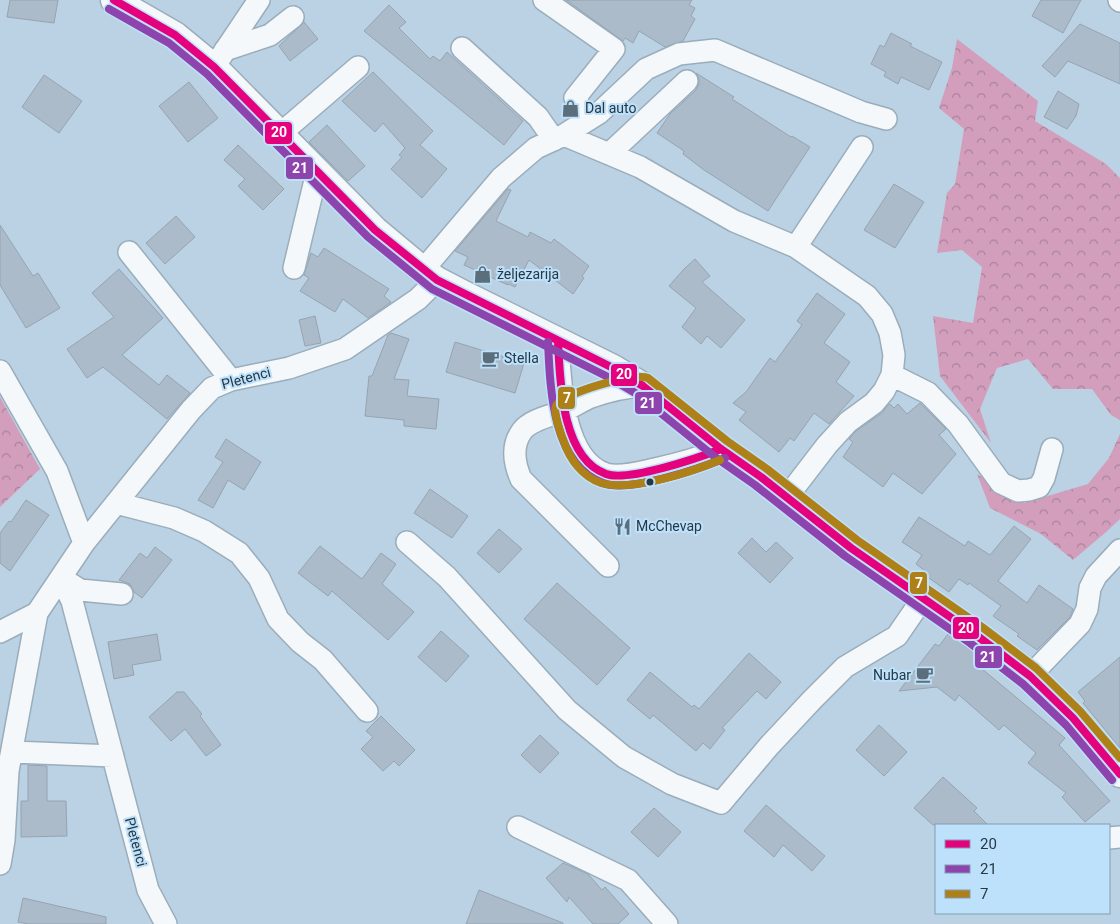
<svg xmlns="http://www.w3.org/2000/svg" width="1120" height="924" font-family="Roboto,sans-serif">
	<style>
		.forest { fill: url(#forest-crowns) }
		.building { fill: #abbbca; stroke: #95a4b2 }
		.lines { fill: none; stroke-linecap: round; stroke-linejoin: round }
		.minor-casing { stroke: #9aadbb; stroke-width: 24 }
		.major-casing { stroke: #9aadbb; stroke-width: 29 }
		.minor { stroke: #f5f8fb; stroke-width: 21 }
		.major { stroke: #f5f8fb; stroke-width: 26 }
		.bus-1-casing { stroke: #bee1fb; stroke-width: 11 }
		.bus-2-casing { stroke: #bee1fb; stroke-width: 11 }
		.bus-3-casing { stroke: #bee1fb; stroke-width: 11 }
		.bus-1 { stroke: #e5007d; stroke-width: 8 }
		.bus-2 { stroke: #8e44ad; stroke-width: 8 }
		.bus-3 { stroke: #ae8018; stroke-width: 8 }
		.bus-dot { fill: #263844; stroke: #bee1fb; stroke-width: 2 }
		.labels { text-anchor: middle; stroke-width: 4; stroke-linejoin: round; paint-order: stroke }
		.poi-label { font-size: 14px; fill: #263844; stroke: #bee1fb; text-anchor: start }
		.street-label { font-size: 14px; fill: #263844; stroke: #bee1fb }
		.line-badge { stroke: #bee1fb; stroke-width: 2 }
		.badge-label { font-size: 14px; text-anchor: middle; font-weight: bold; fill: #fff }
	</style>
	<defs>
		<pattern id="forest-crowns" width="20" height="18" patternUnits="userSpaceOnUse" patternTransform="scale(1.25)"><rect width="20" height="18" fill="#d29ebc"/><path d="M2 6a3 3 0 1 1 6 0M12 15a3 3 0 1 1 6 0" fill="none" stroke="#aa829a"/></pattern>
	</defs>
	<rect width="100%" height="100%" fill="#bad2e4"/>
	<path class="forest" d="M957,39L1038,101L1035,121L1106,164L1120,178V420L1111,415L1092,389H1053L1028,359L997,368L980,409L991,443L940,376L933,316L973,323L982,267L962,250L937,253L947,193L955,184L964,129L939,108L952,68Z
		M0,397L40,469L0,507Z
		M1120,434V519L1105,533L1073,560L1041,534L990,508L977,474L1024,503L1088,484L1109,458Z"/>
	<path class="building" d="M10,0H58L54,23L7,17Z
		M566,0H692L689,5L695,8L691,16L695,19L683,41L665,47L639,31L633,43L625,38L623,41Z
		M1041,0H1081L1063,33L1032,16Z
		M389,5L406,22L399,28L430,59L433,56L440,61L447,52L523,121L504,145L364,31Z
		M304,22L318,39L290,61L279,46Z
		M1080,24L1120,43V84L1068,61L1055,77L1042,66Z
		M891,33L912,44L910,46L942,62L929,90L901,77L898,84L884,76L886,72L871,64L880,45L884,47Z
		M373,72L433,131L420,145L447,169L422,198L391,169L402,157L399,155L405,148L383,123L375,132L342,101Z
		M696,73L734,97L732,99L791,137L792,136L810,147L768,211L704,170L683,154L684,151L657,133L670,114L696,90L699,84V79Z
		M44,75L82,101L59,133L22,107Z
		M189,82L218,118L188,142L159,106Z
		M1058,91L1079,104L1076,116L1067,129L1044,117Z
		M327,125L365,166L348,181L309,142Z
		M238,145L284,189L263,210L238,186L245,179L224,160Z
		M894,184L924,202L895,248L864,230Z
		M508,189L511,190L496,221L528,237L530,232L551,243L554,239L589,266L582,276L584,278L573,294L529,260L515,287L509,284L508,285L464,265L468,257L455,251Z
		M176,216L195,237L165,264L146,243Z
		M0,225L33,276L38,273L60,308L26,328L0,285Z
		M324,248L389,289L384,296L391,302L368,318L343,299L335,312L300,291L309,278L304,275L311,253L318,257Z
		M695,259L710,276L702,282L745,320L721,348L707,336L701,344L682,327L696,308L669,286L684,269Z
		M119,269L163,318L122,355L159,385L167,375L190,393L167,419L103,367L87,378L67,349L114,317L92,293Z
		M817,293L845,314L824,343L850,362L836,382L854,396L829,424L814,413L794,441L790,438L779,452L739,420L746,412L733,403L746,392L770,358L775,362L802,325L797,321Z
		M315,316L321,343L305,346L299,320Z
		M391,333L409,339L394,379L409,380L407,396L439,399L436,429L404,426V420L365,416L369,376H372L388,335Z
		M455,342L524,363L515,393L446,372Z
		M920,403L946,429L939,435L956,454L922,494L893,473L883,487L843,457L853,442L849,439L856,431L882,413L887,406L890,404L894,408L898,404L907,414Z
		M226,439L261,462L244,490L228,480L213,508L198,500L223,462L215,457Z
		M430,489L468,516L452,538L414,513Z
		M26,500L49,515L10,571L0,563V533L9,521L11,522Z
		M919,517L965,546L968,541L990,555L1014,526L1031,539L998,581L1027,603L1039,585L1073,609L1070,617L1037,650L1017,636L1019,634L993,616L1001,606L969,583L968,585L959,579L949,592L926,576L928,573L916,564L922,555L902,542Z
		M499,529L522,549L499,573L477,553Z
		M752,538L766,552L776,542L793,558L770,583L738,553Z
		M320,546L362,579L381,553L396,564L382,584L414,612L388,640L332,591L328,596L298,573Z
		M155,547L172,560L142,598L134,592L130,584L119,580L140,553L147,558Z
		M557,583L630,648L597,685L524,619Z
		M441,631L469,656L446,682L418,657Z
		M157,634L161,660L132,665L134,675L114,679L108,642Z
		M948,634L986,661L981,668L1065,738L1059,745L1110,801L1085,822L1062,797L1066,793L1028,763L1036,753L1004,725L999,730L959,695L955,701L937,687L899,691L935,644L939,646Z
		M749,653L781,682L766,699L757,691L722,728L725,730L710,749L703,743L696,751L653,715L650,719L627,700L650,672L692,707L694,705L699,709Z
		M1120,657V748L1083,703L1085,701L1078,692Z
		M177,692H184L202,714L200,716L221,745L206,756L185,729L171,741L149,717Z
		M381,716L415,750L399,766L394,761L383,771L361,749L373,737L366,731Z
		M879,725L907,752L884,776L856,750Z
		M540,735L559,753L540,773L521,755Z
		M28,765L47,766V801H66L67,836L21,837V801H28Z
		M943,777L977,808L974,811L988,825H933L914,808Z
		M766,805L825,856L812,871L783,845L774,857L744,831Z
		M654,808L681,832L658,857L631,832Z
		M563,863L588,874L602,890L605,887L629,914L618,924H593L569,897L567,902L546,878Z
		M479,890L563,923V924H466Z
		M23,898L106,917V924H28L18,922Z"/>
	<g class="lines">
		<defs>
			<path id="minor" d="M544,0L614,49L575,98L588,120
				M1119,0L1120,1
				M462,48L538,117L554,140
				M225,50L270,35L293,17
				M214,67L259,0
				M280,134L358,67
				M564,135L640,167L734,221L796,247L867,296L882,314L890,333L894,355L892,375L884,391L874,403L848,422L827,445L787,497
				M609,154L687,81
				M796,247L862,147
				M129,252L231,380
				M294,268L317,172
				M423,270L501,178L536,148L564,135L599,113L646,69L679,54L715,50L861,112L886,119
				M558,341C560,379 562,460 606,474C620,478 641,472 655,469C678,464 700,458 721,449
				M0,371L57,471L84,543
				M892,375L928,393L958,424L1001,483L1018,491L1029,490L1039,487L1044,478L1052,449
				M116,503L174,518L204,531L239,553L259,578L278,619L300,642L323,660L367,711
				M407,542L447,577L567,710L624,757L672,784L721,803L769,746L812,700L845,667L897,636L923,598
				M608,566L521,479C514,463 511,446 522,431C530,420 550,416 563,411C573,407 581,401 591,397C608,391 625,387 643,386
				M61,578L72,601L148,890L166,924
				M61,578L80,590L122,594
				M0,632L37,613
				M1030,676L1080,624L1087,609L1090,588L1096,576L1120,550
				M13,752L113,756
				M518,827L628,880L667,924
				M1109,838L1120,837
				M0,864L4,840L8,771L37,613L84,543L191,410L212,388L231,380L289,368L345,349L418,299L437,280"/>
			<path id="major" d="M114,0L175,35L214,67L375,230L423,270L437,280L462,293L613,368L643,386L721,449L761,477L851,548L976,635L1030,676L1073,718L1120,774"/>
		</defs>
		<use href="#minor" class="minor-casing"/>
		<use href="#major" class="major-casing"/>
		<use href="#minor" class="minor"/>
		<use href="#major" class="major"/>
		<defs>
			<path id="bus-1" d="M114,0L175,35L214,67L375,230L437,280L613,368L643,386L721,449L761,477L851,548L976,635L1030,676L1073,718L1120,774
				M558,341C560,380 561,458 606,474C628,482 698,458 721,449"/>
			<path id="bus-2" d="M109,9L169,43L207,74L368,237L432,289L608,377L637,394L715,457L755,485L845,556L970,643L1023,684L1066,725L1112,780
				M548,342C550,386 552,465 603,483C628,493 699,469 725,458"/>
			<path id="bus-3" d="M720,460C691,472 631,492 601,483C583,477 570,460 564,442C561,435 553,412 556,406C562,393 635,372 648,378L727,441L767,469L857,540L982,627L1036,668L1080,711L1120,758"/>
		</defs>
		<use href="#bus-1" class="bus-1-casing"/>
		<use href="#bus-2" class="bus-2-casing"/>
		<use href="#bus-3" class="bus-3-casing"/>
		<use href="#bus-1" class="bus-1"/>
		<use href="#bus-2" class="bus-2"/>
		<use href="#bus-3" class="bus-3"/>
	</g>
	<defs>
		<symbol id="shop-bare" viewBox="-9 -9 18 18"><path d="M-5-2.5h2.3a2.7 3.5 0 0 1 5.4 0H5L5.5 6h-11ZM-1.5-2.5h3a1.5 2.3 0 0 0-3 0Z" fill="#5a6e7c" stroke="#bee1fb" stroke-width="2.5" paint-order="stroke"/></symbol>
		<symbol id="cafe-bare" viewBox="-9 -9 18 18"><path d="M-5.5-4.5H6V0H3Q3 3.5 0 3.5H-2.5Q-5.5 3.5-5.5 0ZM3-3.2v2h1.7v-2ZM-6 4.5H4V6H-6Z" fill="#5a6e7c" stroke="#bee1fb" stroke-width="2.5" paint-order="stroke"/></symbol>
		<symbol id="restaurant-bare" viewBox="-9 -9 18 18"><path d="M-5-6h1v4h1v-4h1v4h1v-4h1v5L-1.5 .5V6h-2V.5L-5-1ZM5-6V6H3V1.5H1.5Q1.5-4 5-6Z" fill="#5a6e7c" stroke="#bee1fb" stroke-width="2.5" paint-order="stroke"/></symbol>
	</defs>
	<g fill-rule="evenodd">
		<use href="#shop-bare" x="558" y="96" width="25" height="25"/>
		<use href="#shop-bare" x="470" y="262" width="25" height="25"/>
		<use href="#cafe-bare" x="478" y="346" width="25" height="25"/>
		<use href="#restaurant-bare" x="610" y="514" width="25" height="25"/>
		<use href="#cafe-bare" x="912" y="662" width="25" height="25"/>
	</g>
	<circle class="bus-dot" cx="650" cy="482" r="4.5"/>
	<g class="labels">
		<g class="poi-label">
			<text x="585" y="113">Dal auto</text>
			<text x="497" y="279">željezarija</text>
			<text x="504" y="363">Stella</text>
			<text x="636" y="531">McChevap</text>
			<text x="911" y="680" text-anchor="end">Nubar</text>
		</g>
		<g class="street-label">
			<text transform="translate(246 378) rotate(-15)" y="5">Pletenci</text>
			<text transform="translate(136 842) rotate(75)" y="5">Pletenci</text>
		</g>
	</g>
	<g class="line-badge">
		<rect x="264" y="121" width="29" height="24" rx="5" fill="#e5007d"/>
		<rect x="285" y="156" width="29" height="24" rx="5" fill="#8e44ad"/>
		<rect x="610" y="363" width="28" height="24" rx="5" fill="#e5007d"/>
		<rect x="557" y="386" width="19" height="24" rx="5" fill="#ae8018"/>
		<rect x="634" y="391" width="29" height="24" rx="5" fill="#8e44ad"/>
		<rect x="909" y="571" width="19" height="24" rx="5" fill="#ae8018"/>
		<rect x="952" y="616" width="28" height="24" rx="5" fill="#e5007d"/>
		<rect x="974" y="645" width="29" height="24" rx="5" fill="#8e44ad"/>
	</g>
	<g class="badge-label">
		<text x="279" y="137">20</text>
		<text x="300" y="173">21</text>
		<text x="624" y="379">20</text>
		<text x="567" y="403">7</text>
		<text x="648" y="408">21</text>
		<text x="919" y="588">7</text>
		<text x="966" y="633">20</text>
		<text x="988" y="662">21</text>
	</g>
	<rect x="935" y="824" width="175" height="90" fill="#bee1fb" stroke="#819db2"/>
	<rect x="945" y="840" width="25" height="8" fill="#e5007d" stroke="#819db2"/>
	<text x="980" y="849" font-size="15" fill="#263844">20</text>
	<rect x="945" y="865" width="25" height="8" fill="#8e44ad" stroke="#819db2"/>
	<text x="980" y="874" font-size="15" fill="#263844">21</text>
	<rect x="945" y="890" width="25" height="8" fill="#ae8018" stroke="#819db2"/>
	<text x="980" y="899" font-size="15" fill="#263844">7</text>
</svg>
